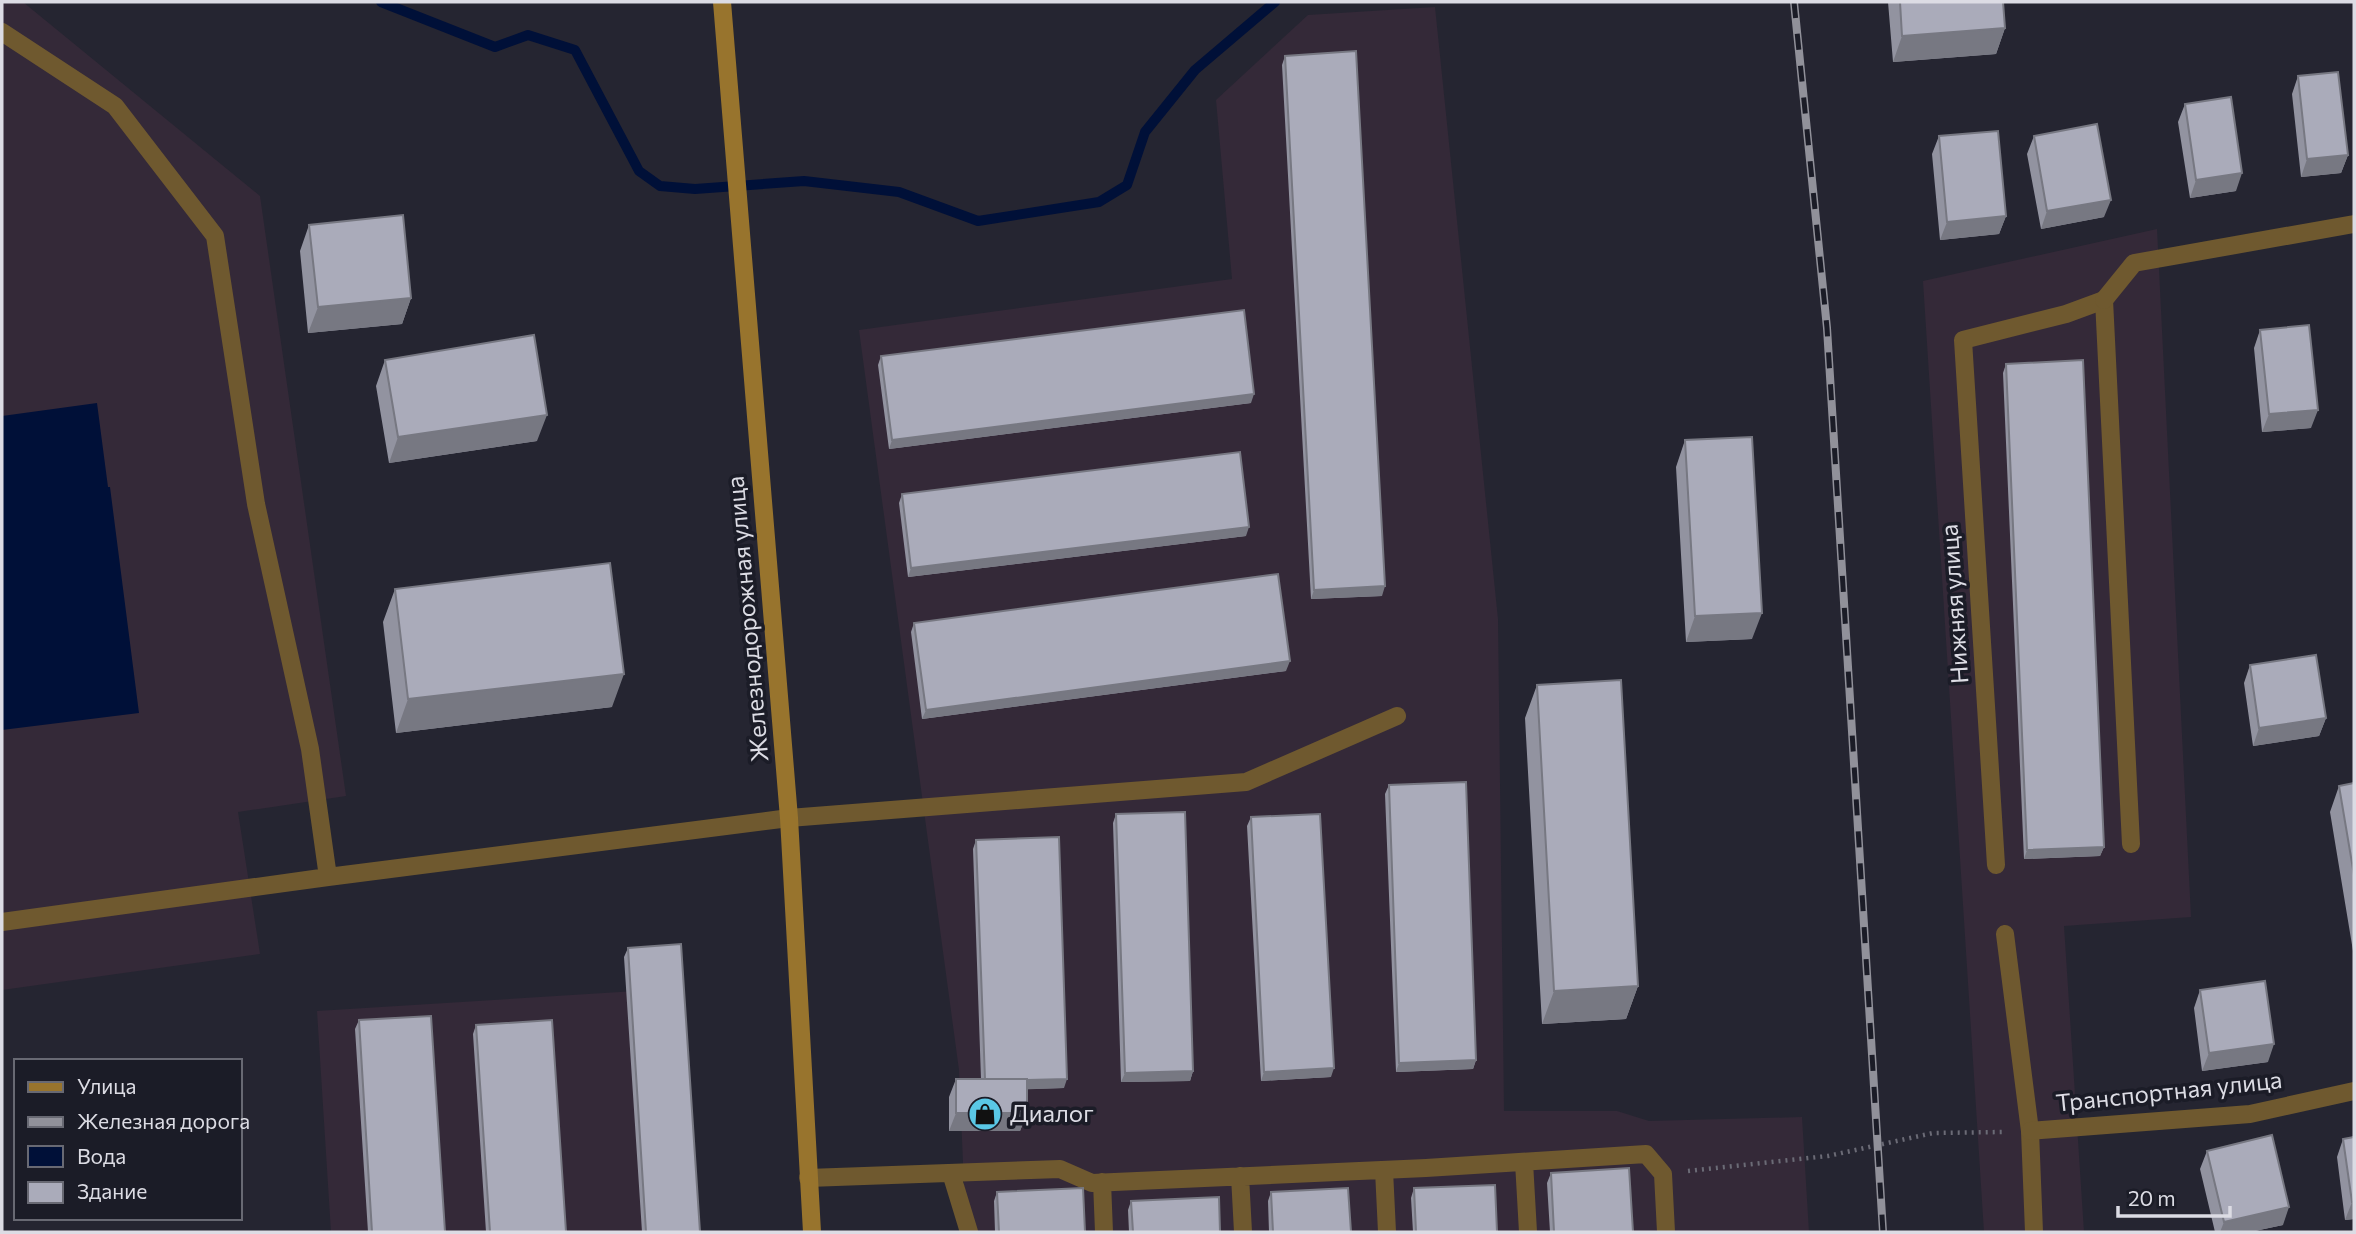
<svg xmlns="http://www.w3.org/2000/svg" width="2356" height="1234" font-family="Commissioner,sans-serif">
	<style>
		.industrial { fill: #342938 }
		.water { fill: #001038 }
		.lines { fill: none; stroke-linecap: round; stroke-linejoin: round }
		.stream { stroke: #001038; stroke-width: 10 }
		.path { stroke: #6b6b76; stroke-width: 4.5; stroke-dasharray: 2 5; stroke-linecap: butt }
		.lane { stroke: #6f592f; stroke-width: 18 }
		.street { stroke: #6f592f; stroke-width: 18 }
		.secondary { stroke: #98742d; stroke-width: 18 }
		.rail-casing { stroke: #91919a; stroke-width: 8 }
		.rail { stroke: #1b1c27; stroke-width: 5; stroke-dasharray: 16; stroke-linecap: butt }
		.wall { fill: #9293a0 }
		.shaded-wall { fill: #777882 }
		.building { fill: #aaabba; stroke: #777882; stroke-width: 2 }
		.labels { text-anchor: middle; stroke-width: 7; stroke-linejoin: round; paint-order: stroke }
		.street-label { font-size: 24px; fill: #dcdce4; stroke: #1b1c27 }
		.poi-label { font-size: 24px; fill: #dcdce4; stroke: #1b1c27; text-anchor: start }
	</style>
	<rect width="100%" height="100%" fill="#252531"/>
	<path class="industrial" d="M2,2H23L260,196L346,796L238,812L260,954L2,990Z
		M1435,7L1498,619L1504,1111H1617L1649,1121L1802,1117L1809,1232H966L959,1070L859,330L1232,279L1216,100L1308,15Z
		M2157,229L2191,917L2064,926L2084,1232H1984L1923,281Z
		M652,990L667,1232H331L317,1011Z"/>
	<path class="water" d="M97,403L108,487H110L139,713L2,730V416Z"/>
	<g class="lines">
		<path class="stream" d="M381,2L495,47L528,35L575,50L639,171L660,186L695,189L804,181L899,192L978,221L1099,202L1127,185L1145,132L1195,70L1275,2"/>
		<path class="path" d="M1688,1171L1828,1156L1933,1133L2002,1132"/>
		<path class="lane" d="M2,32L115,106L215,236L256,504L310,749L328,877
			M1996,865L1963,340L2066,314L2104,300L2131,844
			M2,922L328,877L789,818L1246,782L1397,716
			M2005,934L2030,1131L2034,1232
			M1524,1162L1528,1232
			M1384,1170L1387,1232
			M951,1173L969,1232
			M1240,1176L1243,1232
			M808,1178L1060,1169L1092,1183L1426,1168L1646,1154L1663,1174L1666,1232
			M1102,1182L1104,1232"/>
		<path class="street" d="M2104,300L2134,263L2354,224
			M2030,1131L2250,1114L2354,1091"/>
		<path class="secondary" d="M722,2L789,818L812,1232"/>
		<defs>
			<path id="rail" d="M1794,2L1827,328L1883,1232"/>
		</defs>
		<use href="#rail" class="rail-casing"/>
		<use href="#rail" class="rail"/>
	</g>
	<path class="wall" d="M1888,2H2003L2005,28L1996,54L1893,62Z
		M1285,56L1382,596L1311,599L1282,65Z
		M2298,76L2348,155L2341,173L2301,177L2292,94Z
		M2185,104L2236,191L2190,198L2178,122Z
		M1939,136L2006,216L1999,234L1940,240L1932,154Z
		M2034,136L2104,217L2041,229L2027,154Z
		M309,225L411,298L402,324L308,333L300,251Z
		M2260,330L2311,428L2262,432L2254,348Z
		M881,356L1251,403L889,449L878,365Z
		M385,360L537,441L389,463L376,386Z
		M2006,364L2104,847L2100,856L2024,859L2003,373Z
		M1685,440L1752,639L1686,642L1676,467Z
		M902,494L1246,536L908,577L899,503Z
		M395,589L612,707L396,733L383,622Z
		M914,623L1286,671L922,719L911,632Z
		M2250,665L2326,718L2319,736L2253,746L2244,683Z
		M1537,685L1638,986L1626,1019L1542,1024L1525,718Z
		M2354,783V957L2330,812L2339,786Z
		M1389,785L1476,1060L1473,1069L1396,1072L1385,794Z
		M1116,814L1193,1071L1190,1081L1121,1082L1113,823Z
		M1251,817L1331,1077L1261,1081L1247,826Z
		M976,840L1064,1088L1027,1089V1113L1020,1131H949V1097L956,1079H981L973,849Z
		M628,948L700,1232H642L624,957Z
		M2200,990L2268,1062L2202,1071L2194,1008Z
		M359,1020L445,1232H368L355,1029Z
		M476,1025L566,1232H486L473,1034Z
		M2354,1137V1219L2345,1220L2337,1157L2343,1139Z
		M2207,1151L2283,1225L2250,1232H2215L2200,1169Z
		M1551,1173L1633,1232H1550L1547,1183Z
		M1414,1188L1497,1232H1413L1411,1198Z
		M997,1192L1085,1232H995L994,1201Z
		M1271,1192L1351,1232H1269L1268,1201Z
		M1131,1201L1220,1232H1129L1128,1210Z"/>
	<path class="shaded-wall" d="M2005,28L1996,54L1893,62L1902,36Z
		M2348,155L2341,173L2301,177L2307,159Z
		M2242,173L2236,191L2190,198L2196,180Z
		M2111,200L2104,217L2041,229L2047,211Z
		M2006,216L1999,234L1940,240L1947,222Z
		M411,298L402,324L308,333L318,307Z
		M1254,394L1251,403L889,449L892,440Z
		M2318,410L2311,428L2262,432L2269,414Z
		M547,415L537,441L389,463L398,437Z
		M1249,527L1246,536L908,577L911,568Z
		M1385,586L1382,596L1311,599L1314,590Z
		M1762,613L1752,639L1686,642L1695,616Z
		M1290,661L1286,671L922,719L926,710Z
		M624,674L612,707L396,733L408,699Z
		M2326,718L2319,736L2253,746L2259,728Z
		M2104,847L2100,856L2024,859L2027,850Z
		M1638,986L1626,1019L1542,1024L1554,991Z
		M2274,1044L2268,1062L2202,1071L2209,1053Z
		M1476,1060L1473,1069L1396,1072L1399,1063Z
		M1334,1068L1331,1077L1261,1081L1264,1072Z
		M1193,1071L1190,1081L1121,1082L1125,1073Z
		M1067,1079L1064,1088L981,1091L985,1082Z
		M956,1113H1027L1020,1131H949Z
		M2352,1202H2354V1219L2345,1220Z
		M2289,1207L2283,1225L2250,1232H2220L2224,1222Z"/>
	<path class="building" d="M1900,2H2003L2005,28L1902,36Z
		M1356,51L1385,586L1314,590L1285,56Z
		M2338,72L2348,155L2307,159L2298,76Z
		M2231,97L2242,173L2196,180L2185,104Z
		M2097,124L2111,200L2047,211L2034,136Z
		M1998,131L2006,216L1947,222L1939,136Z
		M403,215L411,298L318,307L309,225Z
		M1244,310L1254,394L892,440L881,356Z
		M2309,325L2318,410L2269,414L2260,330Z
		M534,335L547,415L398,437L385,360Z
		M2083,360L2104,847L2027,850L2006,364Z
		M1752,437L1762,613L1695,616L1685,440Z
		M1240,452L1249,527L911,568L902,494Z
		M610,563L624,674L408,699L395,589Z
		M1278,574L1290,661L926,710L914,623Z
		M2316,655L2326,718L2259,728L2250,665Z
		M1621,680L1638,986L1554,991L1537,685Z
		M1466,782L1476,1060L1399,1063L1389,785Z
		M2354,783V875L2339,786Z
		M1185,812L1193,1071L1125,1073L1116,814Z
		M1320,814L1334,1068L1264,1072L1251,817Z
		M1059,837L1067,1079L1027,1080V1079H985L976,840Z
		M681,944L700,1232H646L628,948Z
		M2265,981L2274,1044L2209,1053L2200,990Z
		M431,1016L445,1232H372L359,1020Z
		M552,1020L566,1232H490L476,1025Z
		M956,1079H1027V1113H956Z
		M2272,1135L2289,1207L2224,1222L2207,1151Z
		M2354,1137V1202H2352L2343,1139Z
		M1629,1168L1633,1232H1554L1551,1173Z
		M1495,1185L1497,1232H1416L1414,1188Z
		M1083,1188L1085,1232H999L997,1192Z
		M1348,1188L1351,1232H1273L1271,1192Z
		M1219,1197L1220,1232H1133L1131,1201Z"/>
	<defs>
		<symbol id="shop-disc" viewBox="-11 -11 22 22"><circle r="9.5" fill="#5ac8e6" stroke="#1b1c27"/><path d="M-5-2.5h2.3a2.7 3.5 0 0 1 5.4 0H5L5.5 6h-11ZM-1.5-2.5h3a1.5 2.3 0 0 0-3 0Z" fill="#111"/></symbol>
	</defs>
	<g fill-rule="evenodd">
		<use href="#shop-disc" x="966" y="1095" width="38" height="38"/>
	</g>
	<g class="labels">
		<g class="street-label">
			<text transform="translate(1955 604) rotate(-94)" y="8">Нижняя улица</text>
			<text transform="translate(748 619) rotate(-95)" y="8">Железнодорожная улица</text>
			<text transform="translate(2169 1092) rotate(-6)" y="8">Транспортная улица</text>
		</g>
		<g class="poi-label">
			<text x="1010" y="1122">Диалог</text>
		</g>
	</g>
	<rect width="2356" height="1234" fill="none" stroke="#dcdce4" stroke-width="7"/>
	<rect x="14" y="1059" width="228" height="161" fill="#1b1c27" stroke="#686973" stroke-width="2"/>
	<rect x="28" y="1082" width="35" height="10" fill="#98742d" stroke="#686973" stroke-width="2"/>
	<text x="77" y="1094" font-size="21" fill="#dcdce4">Улица</text>
	<rect x="28" y="1117" width="35" height="10" fill="#91919a" stroke="#686973" stroke-width="2"/>
	<text x="77" y="1129" font-size="21" fill="#dcdce4">Железная дорога</text>
	<rect x="28" y="1146" width="35" height="21" fill="#001038" stroke="#686973" stroke-width="2"/>
	<text x="77" y="1164" font-size="21" fill="#dcdce4">Вода</text>
	<rect x="28" y="1182" width="35" height="21" fill="#aaabba" stroke="#686973" stroke-width="2"/>
	<text x="77" y="1199" font-size="21" fill="#dcdce4">Здание</text>
	<path d="M2118 1206v10h112v-10" fill="none" stroke="#dcdce4" stroke-width="3.5"/>
	<text x="2128" y="1206" font-size="21" fill="#dcdce4" stroke="#1b1c27" stroke-width="5" paint-order="stroke">20 m</text>
</svg>
